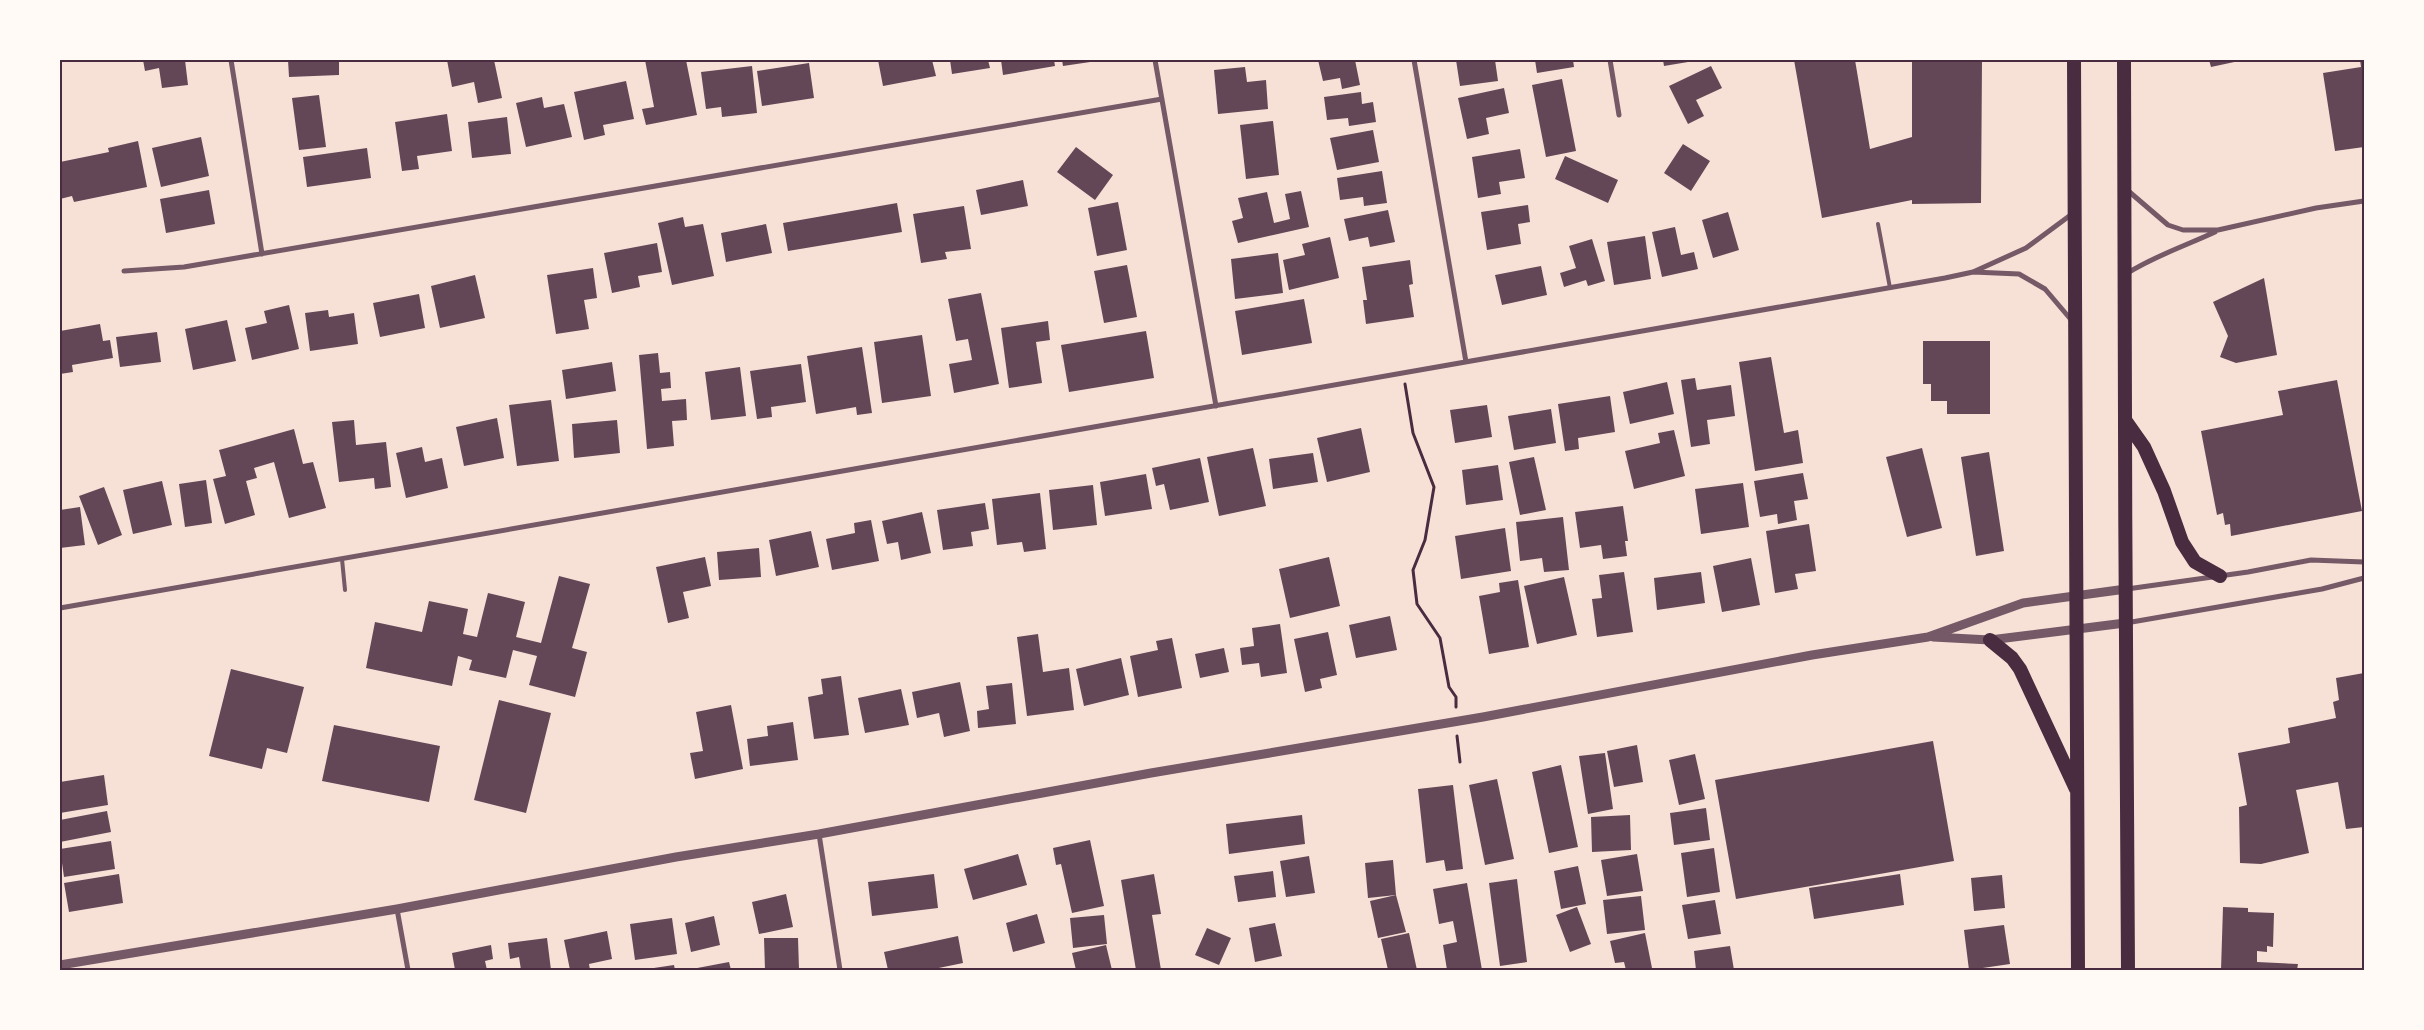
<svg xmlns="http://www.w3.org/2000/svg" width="2424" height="1030" font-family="'IBM Plex Sans',sans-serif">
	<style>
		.building { fill: #644757 }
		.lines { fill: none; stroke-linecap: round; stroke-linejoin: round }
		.path { stroke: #4a2c40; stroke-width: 3 }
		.service { stroke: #755966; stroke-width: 4 }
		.minor { stroke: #755966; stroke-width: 5 }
		.tertiary { stroke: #755966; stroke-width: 9 }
		.trunk { stroke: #4a2c40; stroke-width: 14 }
		.neatline { fill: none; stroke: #4a2c40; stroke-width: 2 }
	</style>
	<rect width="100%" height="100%" fill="#f7e1d7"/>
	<path class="building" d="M143,60H185L188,85L162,88L159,68L145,71Z
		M288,60H339V75L289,77Z
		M447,60H494L502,98L478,103L474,82L452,87Z
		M645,60H686L697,115L646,125L642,109L654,107Z
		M878,60H932L936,76L883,86Z
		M950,60H988L990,68L952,74Z
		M1001,60H1054L1055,66L1003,75Z
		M1062,60H1097V61L1063,66Z
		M1318,60H1355L1360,85L1342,89L1340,78L1323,81Z
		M1456,60H1495L1498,81L1460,86Z
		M1535,60H1573L1574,67L1537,73Z
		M1663,60H1694V61L1664,66Z
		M1794,60H1855L1870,149L1912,137V60H1982L1981,203L1912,204V200L1822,218Z
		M2209,60H2239V61L2211,67Z
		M2360,60H2364V147L2335,151L2323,73L2361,67Z
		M809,63L814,98L762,106L757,71Z
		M752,66L757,113L722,117L721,107L706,109L701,72Z
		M1711,66L1722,88L1696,100L1704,116L1688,124L1669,86Z
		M1245,67L1247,82L1266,80L1268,109L1218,114L1214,70Z
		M1562,79L1576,151L1546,157L1532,85Z
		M626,81L634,119L603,125L605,135L584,140L574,92Z
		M1504,88L1509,113L1486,118L1489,134L1467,139L1458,98Z
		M1361,92L1362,104L1373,102L1376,122L1349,126L1348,118L1327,120L1324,97Z
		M319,95L326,147L299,150L292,98Z
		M542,97L544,108L564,104L572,137L526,147L516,103Z
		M447,114L452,151L417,156L419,169L402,171L395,122Z
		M507,117L511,154L472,158L468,122Z
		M1273,121L1279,175L1246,179L1240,125Z
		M1373,130L1379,162L1337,170L1330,138Z
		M201,137L209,176L161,187L152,148Z
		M138,141L147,187L74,202L72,196L60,199V162L109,152L108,148Z
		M1683,144L1710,161L1691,191L1664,173Z
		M1076,147L1113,175L1095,200L1057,172Z
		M367,148L371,178L307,187L303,157Z
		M1520,149L1525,178L1499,182L1501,194L1478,198L1472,157Z
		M1565,156L1618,180L1608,203L1555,179Z
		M1382,171L1387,203L1364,206L1363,197L1340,200L1337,178Z
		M1023,180L1028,206L981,215L976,190Z
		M209,190L215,224L166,233L160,199Z
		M1301,191L1309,227L1238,243L1232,221L1243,218L1238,198L1267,192L1274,223L1290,219L1285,194Z
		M1118,202L1127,250L1097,256L1088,208Z
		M897,203L902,232L788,251L783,223Z
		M1528,205L1530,222L1518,224L1521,244L1487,250L1481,212Z
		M964,206L971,249L945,252L947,259L921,263L913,214Z
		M1388,210L1395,242L1370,247L1368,237L1349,241L1344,219Z
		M1728,212L1739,250L1713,258L1702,220Z
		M683,217L685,227L703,224L714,276L672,285L658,223Z
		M766,224L772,253L726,262L721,233Z
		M1675,227L1681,255L1694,252L1698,269L1662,277L1652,232Z
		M1645,236L1651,279L1614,285L1607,242Z
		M1330,237L1339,278L1289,290L1283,260L1305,255L1302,244Z
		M1592,239L1605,281L1588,286L1586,280L1564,287L1560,273L1576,268L1569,246Z
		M657,243L662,272L638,276L640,287L612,293L604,253Z
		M1278,253L1283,293L1235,299L1231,259Z
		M1410,260L1413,284L1409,285L1414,317L1366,324L1363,300H1367L1362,267Z
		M1127,265L1137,317L1104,323L1094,271Z
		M1541,266L1547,295L1502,305L1495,275Z
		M593,268L597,298L584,300L589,329L556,334L547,275Z
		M475,275L485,318L440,328L431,286Z
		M2264,278L2277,355L2236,363L2220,357L2228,336L2213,302Z
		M981,293L999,384L954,393L949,364L972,360L968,339L956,341L948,299Z
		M419,294L425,328L380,337L373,303Z
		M1304,299L1312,343L1242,355L1235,311Z
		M289,305L299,349L252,360L245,328L267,323L264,311Z
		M328,310L329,317L354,313L358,344L310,351L305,313Z
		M227,320L236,361L193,370L185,329Z
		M1048,321L1050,340L1036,342L1042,383L1009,388L1001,328Z
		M100,324L103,341L110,340L113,358L72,365L73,372L60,374V331Z
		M1146,331L1154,378L1069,392L1061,345Z
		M157,332L161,362L120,367L116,337Z
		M922,335L931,396L882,403L874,342Z
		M1923,341H1990V414H1947V401H1931V384H1923Z
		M862,347L872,413L857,415L856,407L816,414L807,356Z
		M658,353L660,373L670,372L671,388L661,389L662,401L686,399L687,420L672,421L674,446L647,449L639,355Z
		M1771,357L1784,433L1798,430L1803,463L1755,471L1739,362Z
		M612,362L616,391L566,399L562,370Z
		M801,364L806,402L771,407L772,417L757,419L750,371Z
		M740,367L746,416L711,420L705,372Z
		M1695,378L1697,390L1731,385L1735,416L1707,420L1710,444L1691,447L1681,380Z
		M2337,380L2362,511L2231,536L2230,524L2225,525L2223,513L2217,515L2201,431L2283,415L2278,391Z
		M1667,382L1674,414L1630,424L1623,392Z
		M1610,396L1615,432L1578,438L1579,449L1565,451L1558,404Z
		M551,400L559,461L517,466L509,405Z
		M1487,405L1492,437L1455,443L1450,410Z
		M1551,409L1556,443L1514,450L1508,416Z
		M497,418L504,458L464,466L456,427Z
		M354,420L356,445L386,442L391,487L375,489L374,478L339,482L332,422Z
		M617,420L620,453L574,458L572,424Z
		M1361,428L1370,472L1327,482L1317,438Z
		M294,429L303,464L313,462L326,508L289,518L274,462L254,468L257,478L246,481L255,515L225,524L213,479L226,476L219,450Z
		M1674,430L1685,476L1634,489L1625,451L1660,443L1658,433Z
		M422,447L425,462L442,458L448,488L406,498L396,453Z
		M1253,448L1266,506L1219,516L1207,457Z
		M1922,448L1942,528L1907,537L1886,457Z
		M1989,452L2004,551L1976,556L1961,457Z
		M1313,453L1318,482L1273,489L1269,459Z
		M1534,457L1546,510L1520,515L1509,462Z
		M1200,458L1209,502L1170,510L1164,484L1156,486L1152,468Z
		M1498,465L1503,500L1466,505L1462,470Z
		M1803,473L1808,499L1794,501L1797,520L1778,524L1777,514L1760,517L1754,481Z
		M1146,474L1152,509L1105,516L1100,482Z
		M206,480L212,523L185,527L179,484Z
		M162,481L172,525L133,534L123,490Z
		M1743,483L1749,527L1701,534L1695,489Z
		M1093,485L1097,525L1053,530L1049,490Z
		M104,487L122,535L98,545L79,496Z
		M1040,493L1046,549L1024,552L1022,542L997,545L992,499Z
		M985,503L989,529L971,532L973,546L943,550L937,510Z
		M1623,506L1628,541H1625L1627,556L1603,559L1601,545L1580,548L1575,512Z
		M80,507L85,545L60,548V510Z
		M922,512L931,553L901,560L898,542L887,544L882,521Z
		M1563,517L1569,570L1544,572L1542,558L1520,561L1516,522Z
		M871,520L879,561L832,570L826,539L855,533L854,523Z
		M1809,524L1816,571L1795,574L1798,589L1775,593L1766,531Z
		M1505,528L1511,571L1461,579L1455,536Z
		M811,531L819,567L776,576L769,540Z
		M759,548L761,577L719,580L717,552Z
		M705,557L711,586L683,592L689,618L668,623L656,567Z
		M1329,557L1340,606L1290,618L1279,569Z
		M1751,558L1760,605L1722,612L1713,566Z
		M1624,572L1633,632L1597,637L1592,599L1602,598L1599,575Z
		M1701,572L1705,603L1657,610L1654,578Z
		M559,576L590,584L572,648L587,652L575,697L529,685L537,656L513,650L506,678L469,670L472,660L458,656L452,686L366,668L375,622L422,632L429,601L468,609L463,634L477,637L488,593L525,602L516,637L541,643Z
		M1564,577L1577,635L1537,644L1524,586Z
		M1518,580L1529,647L1489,654L1479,596L1500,592L1499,583Z
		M1390,616L1397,650L1356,658L1349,625Z
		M1280,624L1287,673L1261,677L1259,663L1242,665L1240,648L1254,646L1252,628Z
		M1328,632L1337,675L1320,679L1322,688L1305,692L1294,639Z
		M1038,634L1043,672L1069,668L1074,710L1027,716L1017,637Z
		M1172,638L1182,688L1138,697L1130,656L1158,650L1156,641Z
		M1224,648L1229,672L1200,678L1195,654Z
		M1121,658L1129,695L1084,706L1076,669Z
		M231,669L304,687L287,753L267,748L262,769L209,756Z
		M2364,673V827L2346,829L2338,782L2296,790L2309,853L2261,864L2240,863L2239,807L2247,805L2238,753L2290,743L2288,728L2336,718L2333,702L2339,700L2336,678Z
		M841,676L849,735L814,739L808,697L823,694L821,679Z
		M960,682L970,731L944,737L939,713L917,718L912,692Z
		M1012,683L1016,724L978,728L977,711L989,709L986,686Z
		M901,689L909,725L865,733L858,698Z
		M499,700L551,713L526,813L474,800Z
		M731,705L743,769L695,779L690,753L703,751L696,712Z
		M793,722L798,760L750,766L747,739L768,736L767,726Z
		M334,725L440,746L429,802L322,781Z
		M1933,741L1954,861L1736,899L1715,780Z
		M1637,745L1643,782L1614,787L1607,751Z
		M1605,753L1613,809L1588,814L1579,756Z
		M1695,754L1705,799L1679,805L1669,760Z
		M1561,765L1578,847L1549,853L1532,772Z
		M104,775L108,805L60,813V782Z
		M1497,779L1514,859L1485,865L1469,785Z
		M1453,785L1463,869L1446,871L1444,860L1426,863L1418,789Z
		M1706,808L1710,840L1674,845L1670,813Z
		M107,811L111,832L60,842V820Z
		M1302,815L1305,844L1229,854L1226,824Z
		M1630,815L1631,850L1592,852L1591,817Z
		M1090,840L1104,906L1072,913L1061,864L1056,865L1053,848Z
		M111,841L115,869L64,877L60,849Z
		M1714,848L1720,892L1687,897L1681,853Z
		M1018,854L1027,885L973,900L964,869Z
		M1637,854L1643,891L1607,896L1601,860Z
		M1309,856L1315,893L1286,897L1280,861Z
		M1393,860L1396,895L1406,932L1378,938L1370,901L1396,895L1368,898L1365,863Z
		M1578,866L1586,904L1561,909L1554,871Z
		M1273,871L1276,897L1238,902L1234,876Z
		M119,874L123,903L69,912L64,883Z
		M934,874L938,908L872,916L868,882Z
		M1154,874L1161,914L1152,915L1161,970H1136L1121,880Z
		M1900,874L1904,905L1814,919L1809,888Z
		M2002,875L2005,908L1974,911L1971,878Z
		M1517,879L1527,962L1500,966L1489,883Z
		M1467,883L1482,970H1447L1443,945L1457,942L1453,921L1439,924L1433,889Z
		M786,894L793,927L759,934L752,902Z
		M1641,896L1645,930L1607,934L1603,900Z
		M1715,900L1721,934L1688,939L1682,905Z
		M1577,907L1591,944L1570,952L1556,915Z
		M2223,907L2248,908V912L2274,913L2273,947L2267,946V952L2257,951V962L2298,964L2297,970H2221Z
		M1037,914L1045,943L1013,952L1006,923Z
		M1104,915L1107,944L1073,948L1070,918Z
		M714,916L720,945L691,952L685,923Z
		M672,918L677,954L635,960L630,924Z
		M1275,923L1282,956L1255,962L1249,928Z
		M2004,925L2010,964L1969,970L1964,930Z
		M1207,928L1231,938L1219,965L1195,955Z
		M607,931L612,959L589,964L590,970H570L564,940Z
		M1409,933L1417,970H1388L1381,939Z
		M1645,933L1652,968L1626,970L1624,962L1615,963L1610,941Z
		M958,936L963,963L929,970H888L884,952Z
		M547,938L551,970H521L519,957L510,959L508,943Z
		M764,938H798L799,969L765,970Z
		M491,945L493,959L485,961L487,970H455L452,953Z
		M1106,945L1112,970H1076L1072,953Z
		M1730,946L1734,970H1696L1694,951Z
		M729,962L731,970H692V969Z
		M674,965L675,970H647V969Z"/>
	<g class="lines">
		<path class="path" d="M1405,384L1413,433L1434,487L1425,540L1413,570L1417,604L1440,638L1449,687L1456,697V707
			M1457,736L1460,762"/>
		<path class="service" d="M1878,224L1890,288
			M342,559L345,590"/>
		<path class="minor" d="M231,60L262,254
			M1155,60L1216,406
			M1414,60L1466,362
			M1610,60L1619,115
			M2126,189L2168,225L2183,230H2218L2316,208L2364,201
			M124,271L184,267L1162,99
			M1973,272L2019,274L2045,289L2073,322
			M2126,274C2154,256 2185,246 2215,232
			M2127,589L2248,572L2311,560L2364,562
			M60,608L1945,278L1973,272L2026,248L2072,214
			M2126,623L2322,589L2364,578
			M819,834L840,970
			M397,909L408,970"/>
		<path class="tertiary" d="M1933,637L1990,640L2125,623
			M60,965L397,909L676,857L819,834L1151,773L1483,717L1812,655L1928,637L2023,603L2126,589"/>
		<path class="trunk" d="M2074,60L2078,970
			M2124,60C2124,363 2126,667 2128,970
			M2125,420L2144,447L2164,491L2182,542L2195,562L2220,576
			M1990,640L2012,658L2020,669L2076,789"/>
	</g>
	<rect width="2424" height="1030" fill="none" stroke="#fffaf5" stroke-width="122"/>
	<rect x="61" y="61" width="2302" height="908" class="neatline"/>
</svg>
